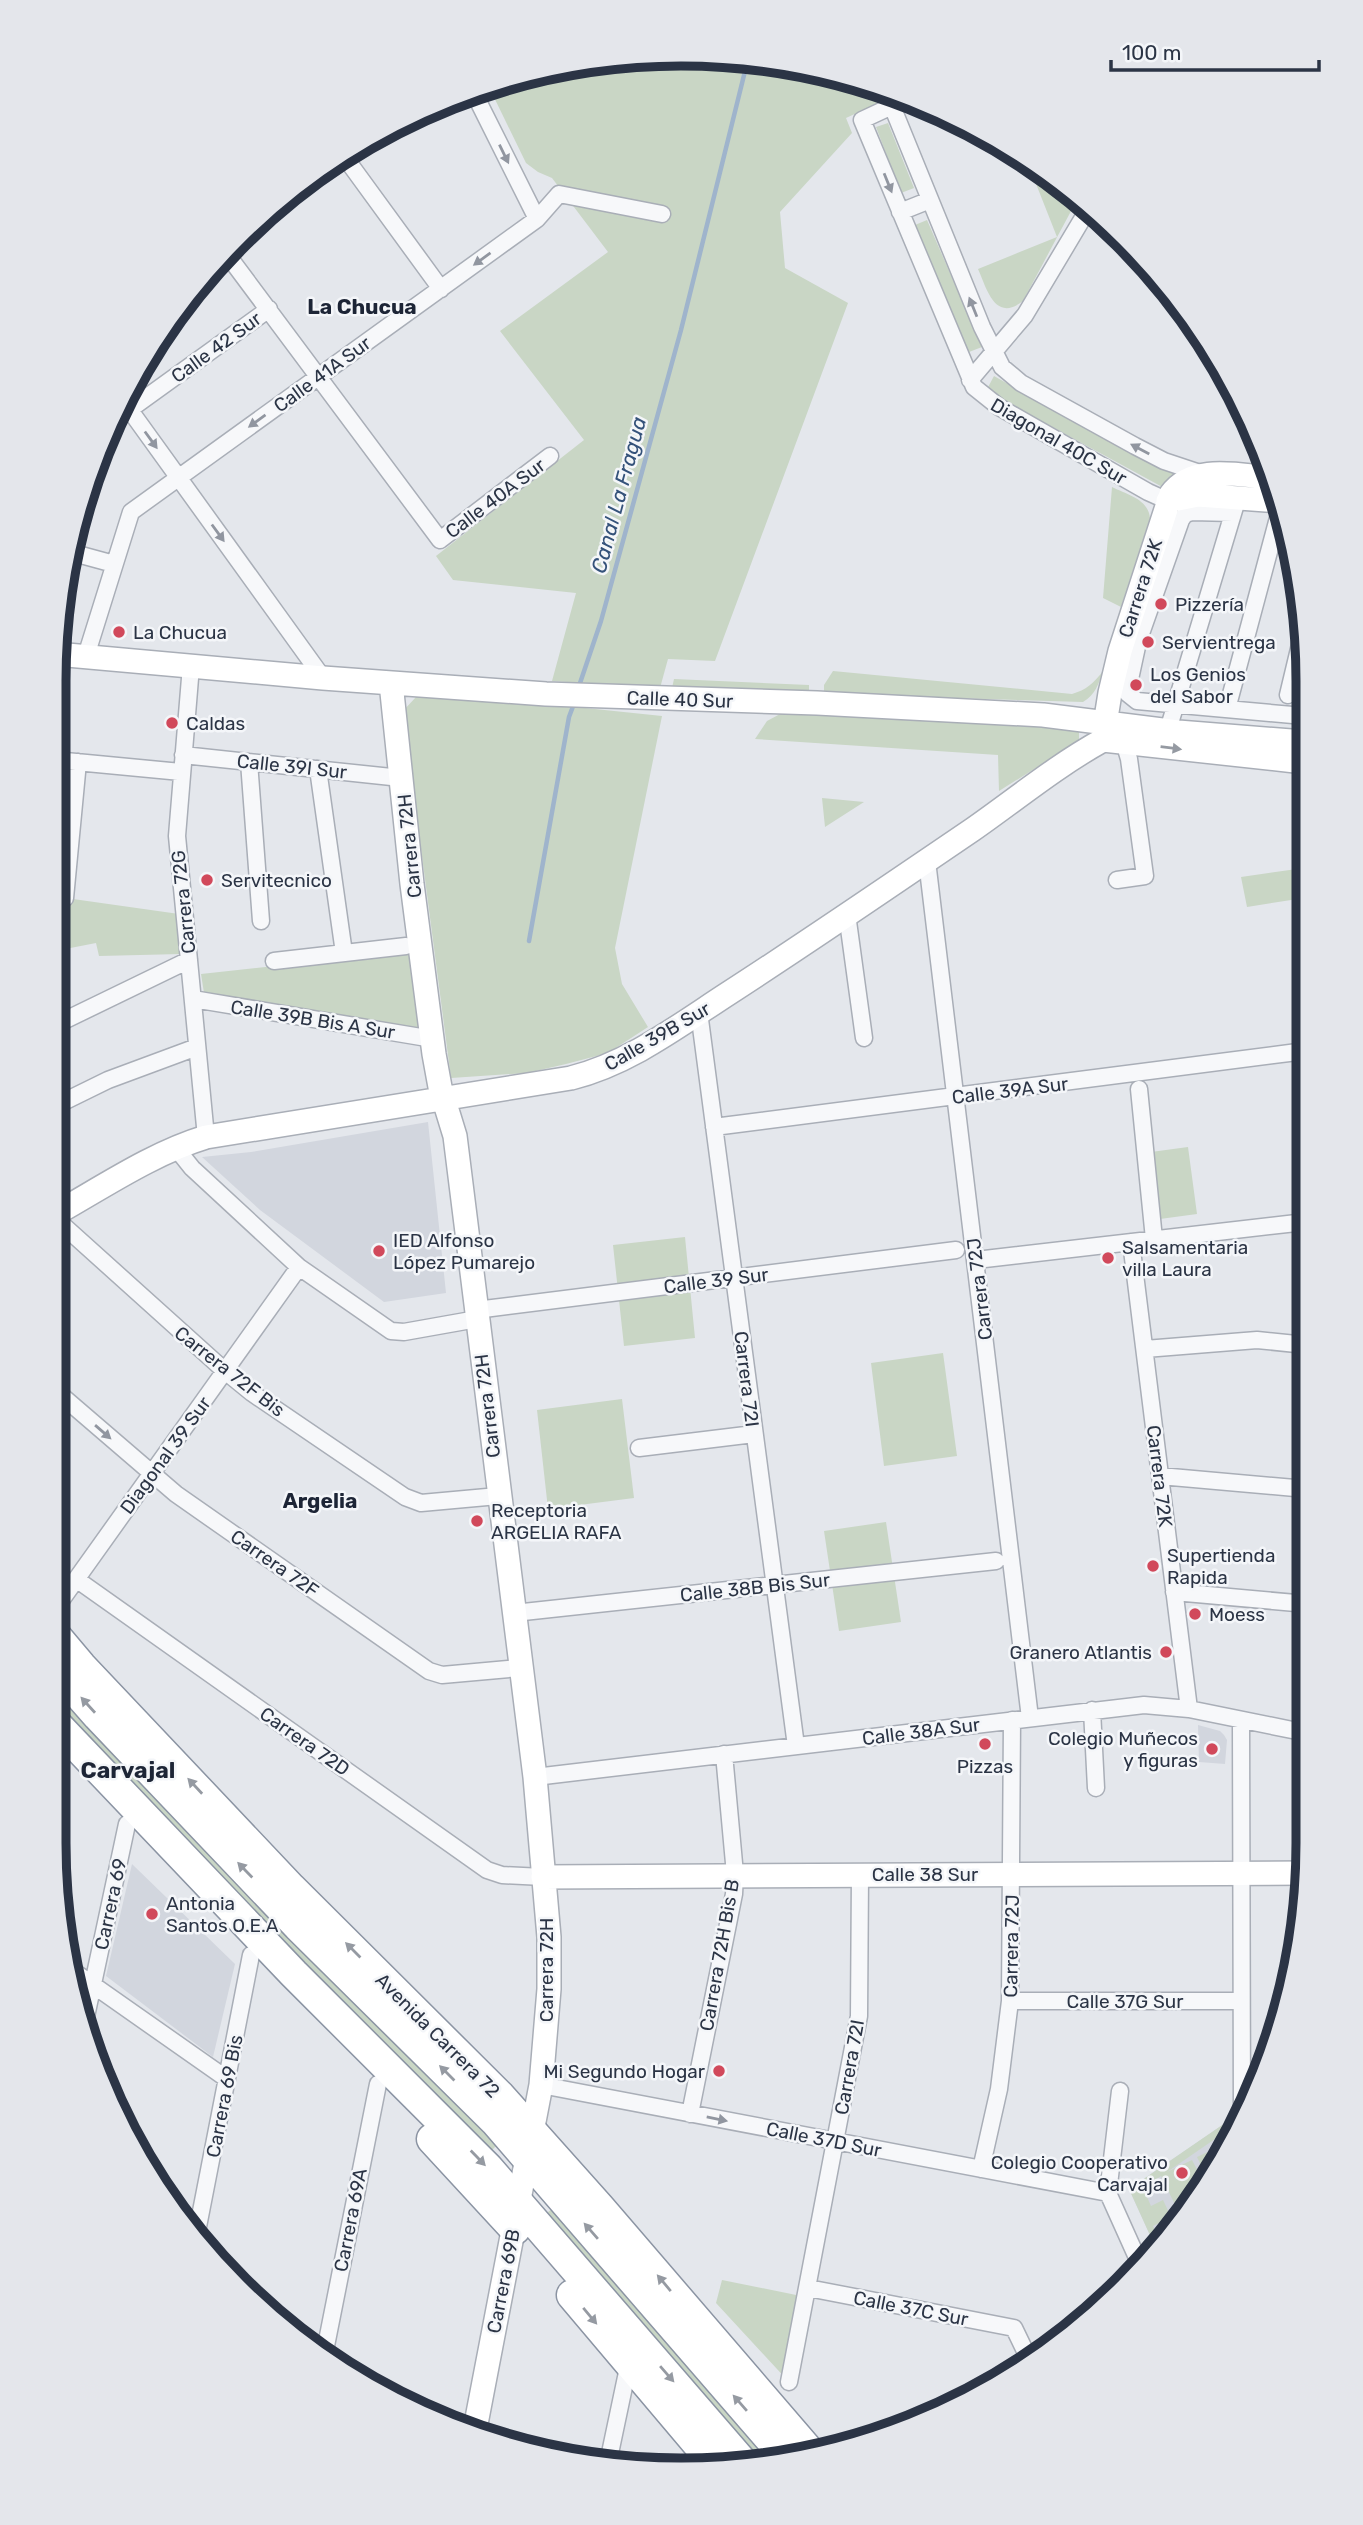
<svg xmlns="http://www.w3.org/2000/svg" width="1363" height="2525" font-family="Rubik,sans-serif">
	<style>
		.built { fill: #d2d6de }
		.green { fill: #c9d6c5 }
		.lines { fill: none; stroke-linecap: round; stroke-linejoin: round }
		.stream { stroke: #9fb4cc; stroke-width: 4.5 }
		.street-casing { stroke: #a9aeb7; stroke-width: 19 }
		.secondary-casing { stroke: #a9aeb7; stroke-width: 26 }
		.highway-casing { stroke: #8b94a3; stroke-width: 33 }
		.street { stroke: #f7f8fa; stroke-width: 16 }
		.secondary { stroke: #fff; stroke-width: 23 }
		.highway { stroke: #fff; stroke-width: 30 }
		.oneway { fill: #9196a0 }
		.oneway2 { fill: #959aa2 }
		.poi-dot { fill: #d1495b; stroke: #f4f6f9; stroke-width: 2.5 }
		.labels { text-anchor: middle; stroke-width: 5; stroke-linejoin: round; paint-order: stroke }
		.street-label { font-size: 19px; fill: #2b3445; stroke: #f4f6f9 }
		.poi-label { font-size: 19px; fill: #2b3445; stroke: #f4f6f9; text-anchor: start }
		.neighbourhood-label { font-size: 21px; font-weight: bold; fill: #1d2536; stroke: #f4f6f9 }
		.water-label { font-size: 21px; font-style: italic; fill: #34527a; stroke: #f4f6f9 }
		.quarter-label { font-size: 23px; font-weight: bold; fill: #1d2536; stroke: #f4f6f9 }
		.rim { fill: none; stroke: #2b3445; stroke-width: 9 }
	</style>
	<rect width="100%" height="100%" fill="#e4e7ec"/>
	<path class="built" d="M428,1122L446,1293L384,1302L260,1210L202,1157L251,1152Z
		M1198,1725L1220,1731L1224,1735L1227,1740L1225,1764L1199,1762Z
		M132,1864L235,1964L213,2057L106,1976Z
		M1231,2119L1236,2129L1225,2157L1154,2244L1129,2189Z"/>
	<path class="green" d="M640,56L763,60L883,87L898,94L846,118L852,133L780,212L785,268L848,303L715,661L668,659L660,688L552,681L576,593L453,580L436,556L584,440L500,331L608,252L552,178L538,172L526,163L489,87L519,76Z
		M888,123L914,188L901,193L876,127Z
		M1027,161L1078,198L1023,301C995,323 987,289 978,269L1057,237Z
		M927,220L982,347L969,352L915,225Z
		M994,376L1152,465L1180,475L1166,489L986,391Z
		M1112,487C1128,495 1148,499 1150,518L1121,607L1103,598Z
		M833,671L1072,694C1086,690 1094,683 1103,671C1098,685 1096,694 1083,702L824,694V685Z
		M674,679L809,685V694L672,688Z
		M416,697L547,704L662,716L615,948L622,984L648,1027L608,1053L566,1064L527,1073L451,1078L403,711Z
		M782,713L1079,726V741L999,791L998,755L755,739L767,721Z
		M822,798L864,802L825,827Z
		M1304,868V898L1247,907L1241,877Z
		M73,899L179,914L181,954L99,956L96,943L55,951V900Z
		M413,951L424,1032L204,993L201,974Z
		M1188,1147L1197,1214L1160,1219L1151,1152Z
		M685,1237L695,1338L624,1346L613,1245Z
		M943,1353L957,1456L884,1466L871,1363Z
		M622,1399L634,1498L548,1509L537,1410Z
		M886,1522L901,1622L839,1631L824,1531Z
		M54,1681L500,2142L491,2151L54,1712Z
		M1231,2119L1236,2129L1232,2139L1228,2130L1167,2172L1192,2160L1204,2183L1179,2213L1161,2176L1143,2188L1151,2206L1163,2200L1171,2217L1153,2226L1159,2238L1154,2244L1129,2189Z
		M1229,2142L1230,2144L1225,2157L1207,2178L1197,2157Z
		M555,2207L778,2457L753,2462L548,2218V2212Z
		M722,2280L806,2297L789,2382L716,2303Z"/>
	<g class="lines">
		<path class="stream" d="M578,689L601,621L681,330L748,59
			M529,941L569,717L575,701"/>
		<defs>
			<path id="street" d="M474,93L537,219
				M344,156L441,289
				M900,212L930,200
				M226,253L440,540L550,456
				M970,380L1025,315L1090,206
				M124,402L323,678
				M129,410L269,309
				M1168,501L1148,492L999,407L974,387L862,120L892,106L982,327L1002,367L1021,383L1135,446L1164,461L1203,474
				M1233,513L1192,512L1185,514L1181,520L1138,642L1127,693L1137,701L1304,716
				M70,552L114,564
				M86,656L131,512L537,219L559,194L662,214
				M191,666L177,836L206,1137
				M1288,695L1304,628
				M1227,709L1278,518L1285,519
				M1168,730L1235,507
				M183,755L401,778
				M55,760L181,772
				M249,762L261,921
				M318,769L344,953
				M927,861L1030,1718
				M1117,880L1145,876L1129,759L1124,742
				M55,898H65L78,762
				M847,914L864,1038
				M274,961L406,946
				M193,999L433,1039
				M699,1012L796,1746
				M55,1025L189,960
				M1139,1089L1154,1239
				M55,1106L108,1080L197,1047
				M714,1127L1305,1051
				M176,1148L192,1168L299,1267L391,1331L404,1332L477,1319
				M55,1218L225,1371L252,1393L405,1497L421,1503L498,1496
				M1131,1242L1189,1709
				M976,1260L1305,1222
				M476,1310L956,1250
				M1145,1349L1257,1340L1306,1345
				M55,1390L176,1494L429,1671L442,1675L520,1668
				M639,1448L754,1434
				M1160,1476L1306,1489
				M76,1579L487,1870L502,1875L543,1877
				M1174,1592L1307,1604
				M55,1609L299,1267
				M514,1613L996,1561
				M1092,1710L1096,1788
				M1241,1720L1242,2117
				M535,1777L1144,1705L1189,1709L1307,1733
				M76,1973L227,2079
				M1010,2001H1241
				M84,2026L127,1824
				M541,2085L1108,2193
				M1120,2091L1108,2193L1139,2262
				M690,2114L734,1894L735,1874L724,1754
				M981,2169L999,2089L1010,2001L1012,1720
				M196,2237L251,1955
				M808,2288L1014,2328L1028,2357
				M324,2356L378,2084
				M789,2382L859,2016L860,1874
				M609,2458L629,2363"/>
			<path id="secondary" d="M1168,501L1198,495L1280,501
				M56,654L323,678L546,694L817,703L1043,715L1178,732L1304,742
				M391,683L412,884L434,1054L440,1087L455,1136L535,1777L549,1937V1989L541,2085L475,2429
				M1103,737L1110,693L1120,651L1171,494C1193,463 1241,476 1274,478
				M1103,740L1304,762
				M55,1214C103,1187 153,1153 206,1137L571,1078C630,1063 678,1026 729,993C811,940 891,885 972,830C1015,800 1056,766 1103,740
				M543,1877L1307,1873"/>
			<path id="highway" d="M54,1634L81,1666L291,1888L500,2096L600,2208L808,2450
				M54,1666L98,1716L298,1926L495,2121L784,2455
				M54,1722L294,1974L488,2168L744,2464
				M432,2139L515,2229
				M572,2295L719,2469"/>
		</defs>
		<use href="#street" class="street-casing"/>
		<use href="#secondary" class="secondary-casing"/>
		<use href="#highway" class="highway-casing"/>
		<use href="#street" class="street"/>
		<use href="#secondary" class="secondary"/>
		<use href="#highway" class="highway"/>
	</g>
	<defs><path id="oneway-solid" d="M-6-.8H1V-3.2L6.5 0L1 3.2V.8H-6Z" transform="scale(1.75)"/></defs>
	<g class="oneway">
		<use href="#oneway-solid" transform="translate(504 154) rotate(64)"/>
		<use href="#oneway-solid" transform="translate(888 183) rotate(68)"/>
		<use href="#oneway-solid" transform="translate(482 259) rotate(144)"/>
		<use href="#oneway-solid" transform="translate(973 307) rotate(-112)"/>
		<use href="#oneway-solid" transform="translate(257 421) rotate(144)"/>
		<use href="#oneway-solid" transform="translate(151 440) rotate(54)"/>
		<use href="#oneway-solid" transform="translate(1140 449) rotate(-152)"/>
		<use href="#oneway-solid" transform="translate(218 533) rotate(54)"/>
		<use href="#oneway-solid" transform="translate(103 1432) rotate(41)"/>
		<use href="#oneway-solid" transform="translate(717 2119) rotate(11)"/>
	</g>
	<g class="oneway2">
		<use href="#oneway-solid" transform="translate(1171 748) rotate(7)"/>
		<use href="#oneway-solid" transform="translate(88 1705) rotate(-132)"/>
		<use href="#oneway-solid" transform="translate(195 1786) rotate(-133)"/>
		<use href="#oneway-solid" transform="translate(245 1870) rotate(-134)"/>
		<use href="#oneway-solid" transform="translate(353 1950) rotate(-135)"/>
		<use href="#oneway-solid" transform="translate(447 2073) rotate(-135)"/>
		<use href="#oneway-solid" transform="translate(478 2158) rotate(46)"/>
		<use href="#oneway-solid" transform="translate(591 2231) rotate(-131)"/>
		<use href="#oneway-solid" transform="translate(664 2283) rotate(-130)"/>
		<use href="#oneway-solid" transform="translate(590 2316) rotate(50)"/>
		<use href="#oneway-solid" transform="translate(667 2374) rotate(49)"/>
		<use href="#oneway-solid" transform="translate(740 2403) rotate(-131)"/>
	</g>
	<g class="poi-dot">
		<circle cx="1161" cy="604" r="7"/>
		<circle cx="119" cy="632" r="7"/>
		<circle cx="1148" cy="642" r="7"/>
		<circle cx="1136" cy="685" r="7"/>
		<circle cx="172" cy="723" r="7"/>
		<circle cx="207" cy="880" r="7"/>
		<circle cx="379" cy="1251" r="7"/>
		<circle cx="1108" cy="1258" r="7"/>
		<circle cx="477" cy="1521" r="7"/>
		<circle cx="1153" cy="1566" r="7"/>
		<circle cx="1195" cy="1614" r="7"/>
		<circle cx="1166" cy="1652" r="7"/>
		<circle cx="985" cy="1744" r="7"/>
		<circle cx="1212" cy="1749" r="7"/>
		<circle cx="152" cy="1914" r="7"/>
		<circle cx="719" cy="2071" r="7"/>
		<circle cx="1182" cy="2173" r="7"/>
	</g>
	<g class="labels">
		<g class="street-label">
			<text transform="translate(216 347) rotate(-36)" y="7">Calle 42 Sur</text>
			<text transform="translate(322 374) rotate(-36)" y="7">Calle 41A Sur</text>
			<text transform="translate(1059 441) rotate(30)" y="7">Diagonal 40C Sur</text>
			<text transform="translate(495 498) rotate(-37)" y="7">Calle 40A Sur</text>
			<text transform="translate(1140 588) rotate(-72)" y="7">Carrera 72K</text>
			<text transform="translate(680 699) rotate(2)" y="7">Calle 40 Sur</text>
			<text transform="translate(292 766) rotate(6)" y="7">Calle 39I Sur</text>
			<text transform="translate(409 846) rotate(-96)" y="7">Carrera 72H</text>
			<text transform="translate(183 902) rotate(-96)" y="7">Carrera 72G</text>
			<text transform="translate(313 1019) rotate(9)" y="7">Calle 39B Bis A Sur</text>
			<text transform="translate(657 1036) rotate(-30)" y="7">Calle 39B Sur</text>
			<text transform="translate(1010 1090) rotate(-7)" y="7">Calle 39A Sur</text>
			<text transform="translate(716 1280) rotate(-7)" y="7">Calle 39 Sur</text>
			<text transform="translate(979 1289) rotate(-97)" y="7">Carrera 72J</text>
			<text transform="translate(230 1371) rotate(38)" y="7">Carrera 72F Bis</text>
			<text transform="translate(747 1379) rotate(83)" y="7">Carrera 72I</text>
			<text transform="translate(487 1406) rotate(-97)" y="7">Carrera 72H</text>
			<text transform="translate(165 1455) rotate(-54)" y="7">Diagonal 39 Sur</text>
			<text transform="translate(1160 1476) rotate(83)" y="7">Carrera 72K</text>
			<text transform="translate(275 1563) rotate(35)" y="7">Carrera 72F</text>
			<text transform="translate(755 1587) rotate(-6)" y="7">Calle 38B Bis Sur</text>
			<text transform="translate(921 1731) rotate(-7)" y="7">Calle 38A Sur</text>
			<text transform="translate(305 1741) rotate(35)" y="7">Carrera 72D</text>
			<text x="925" y="1881">Calle 38 Sur</text>
			<text transform="translate(110 1904) rotate(-78)" y="7">Carrera 69</text>
			<text transform="translate(1011 1946) rotate(-89)" y="7">Carrera 72J</text>
			<text transform="translate(719 1955) rotate(-80)" y="7">Carrera 72H Bis B</text>
			<text transform="translate(546 1970) rotate(-90)" y="7">Carrera 72H</text>
			<text x="1125" y="2008">Calle 37G Sur</text>
			<text transform="translate(438 2035) rotate(45)" y="7">Avenida Carrera 72</text>
			<text transform="translate(849 2067) rotate(-80)" y="7">Carrera 72I</text>
			<text transform="translate(224 2096) rotate(-79)" y="7">Carrera 69 Bis</text>
			<text transform="translate(824 2139) rotate(11)" y="7">Calle 37D Sur</text>
			<text transform="translate(350 2220) rotate(-79)" y="7">Carrera 69A</text>
			<text transform="translate(503 2281) rotate(-79)" y="7">Carrera 69B</text>
			<text transform="translate(911 2308) rotate(11)" y="7">Calle 37C Sur</text>
		</g>
		<g class="poi-label">
			<text x="1175" y="611">Pizzería</text>
			<text x="133" y="639">La Chucua</text>
			<text x="1162" y="649">Servientrega</text>
			<text x="1150" y="681">Los Genios<tspan x="1150" dy="22">del Sabor</tspan></text>
			<text x="186" y="730">Caldas</text>
			<text x="221" y="887">Servitecnico</text>
			<text x="393" y="1247">IED Alfonso<tspan x="393" dy="22">López Pumarejo</tspan></text>
			<text x="1122" y="1254">Salsamentaria<tspan x="1122" dy="22">villa Laura</tspan></text>
			<text x="491" y="1517">Receptoria<tspan x="491" dy="22">ARGELIA RAFA</tspan></text>
			<text x="1167" y="1562">Supertienda<tspan x="1167" dy="22">Rapida</tspan></text>
			<text x="1209" y="1621">Moess</text>
			<text x="1152" y="1659" text-anchor="end">Granero Atlantis</text>
			<text x="1198" y="1745" text-anchor="end">Colegio Muñecos<tspan x="1198" dy="22">y figuras</tspan></text>
			<text x="985" y="1773" text-anchor="middle">Pizzas</text>
			<text x="166" y="1910">Antonia<tspan x="166" dy="22">Santos O.E.A</tspan></text>
			<text x="705" y="2078" text-anchor="end">Mi Segundo Hogar</text>
			<text x="1168" y="2169" text-anchor="end">Colegio Cooperativo<tspan x="1168" dy="22">Carvajal</tspan></text>
		</g>
		<g class="neighbourhood-label">
			<text x="362" y="314">La Chucua</text>
			<text x="320" y="1508">Argelia</text>
		</g>
		<g class="water-label">
			<text transform="translate(619 495) rotate(-75)" y="7">Canal La Fragua</text>
		</g>
		<g class="quarter-label">
			<text x="128" y="1778">Carvajal</text>
		</g>
	</g>
	<path d="M0 0H1363V2525H0ZM681 66H681A615 615 0 0 1 1296 681V1843A615 615 0 0 1 681 2458H681A615 615 0 0 1 66 1843V681A615 615 0 0 1 681 66Z" fill="#e4e6eb" fill-rule="evenodd"/>
	<path class="rim" d="M681 66H681A615 615 0 0 1 1296 681V1843A615 615 0 0 1 681 2458H681A615 615 0 0 1 66 1843V681A615 615 0 0 1 681 66Z"/>
	<path d="M1111 60v10h208v-10" fill="none" stroke="#2b3445" stroke-width="3.5"/>
	<text x="1122" y="60" font-size="21" fill="#2b3445" stroke="#f4f6f9" stroke-width="5" paint-order="stroke">100 m</text>
</svg>
